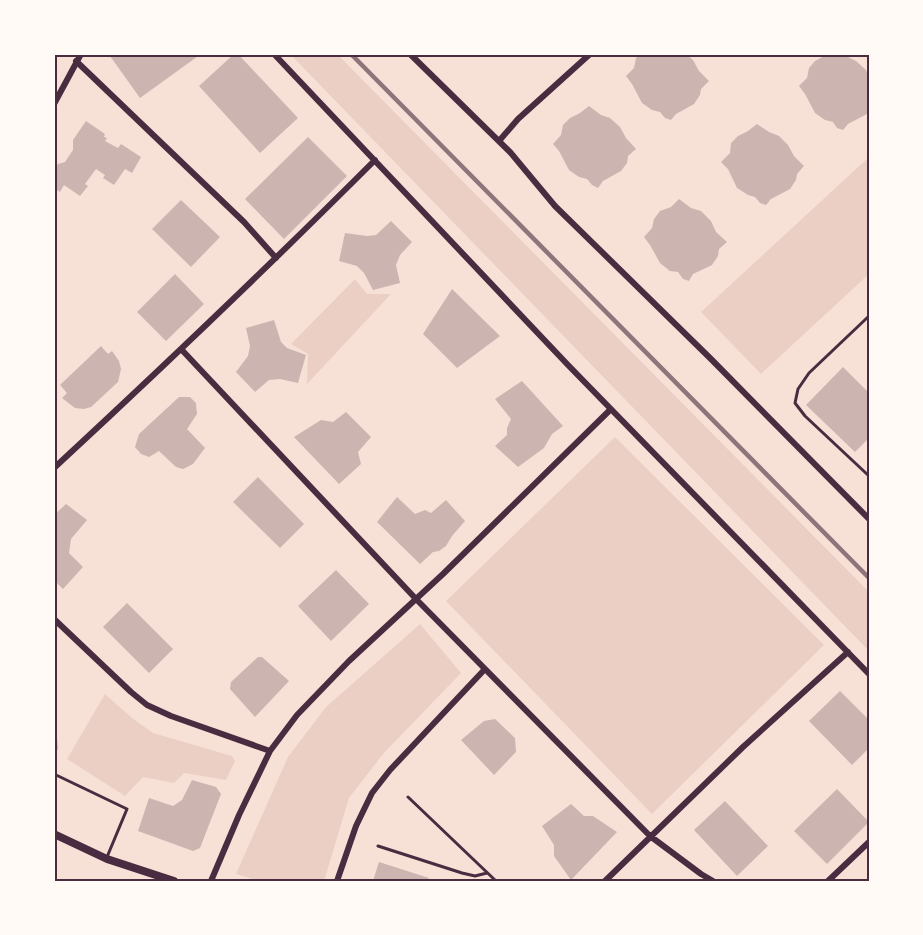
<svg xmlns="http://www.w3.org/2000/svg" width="923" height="935" font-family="Overpass,sans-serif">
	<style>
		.green { fill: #ebcfc5 }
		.building { fill: #ccb4b1 }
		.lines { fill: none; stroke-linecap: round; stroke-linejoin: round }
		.service { stroke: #4a2c40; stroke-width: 3 }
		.minor { stroke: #4a2c40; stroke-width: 6 }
		.tertiary { stroke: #4a2c40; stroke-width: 8 }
		.rail { stroke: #8f747c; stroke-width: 4.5 }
		.neatline { fill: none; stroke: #4a2c40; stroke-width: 2 }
	</style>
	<rect width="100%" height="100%" fill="#f7e1d7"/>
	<path class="green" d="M290,54H337L869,592V651Z
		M869,157V274L761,374L701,312Z
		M355,279L367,294H391L307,384L308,354L291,344Z
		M615,437L824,645L652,814L446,601Z
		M420,624L461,673L383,754L349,798L324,881H259L236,874L288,757L326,707Z
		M105,694L132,718L153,733L232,756L235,761L226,780L184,773L174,783L143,777L125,796L67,759Z"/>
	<path class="building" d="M113,54H201L140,98L110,56Z
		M234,54H238L298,118L260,153L199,86Z
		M640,54H686L693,60L699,71L709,81L701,89L700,95L694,104L676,114L671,120L665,118L660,112L652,110L642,103L632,84L626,76L634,68L636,58Z
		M828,54H842L856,61L866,70L869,77V111L867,114L848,124L843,130L837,128L833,122L825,120L815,113L805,94L799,86L807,78L809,68L815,61Z
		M589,106L601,115L610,118L620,127L626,138L636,149L628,156L627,163L621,171L603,181L598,188L592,185L587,179L579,177L569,170L559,151L553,144L561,135L563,125L570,118L580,113Z
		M86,121L105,134L104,137L107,138L105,141L118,148L121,144L141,157L132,173L125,169L114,185L103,178L105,175L96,169L85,184L88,186L80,196L64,185L60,192L54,188V170L58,164L65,162L73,150V140Z
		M757,124L769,132L779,136L788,145L794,156L804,166L797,174L796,180L790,189L771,199L766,205L760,203L755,197L748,195L737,188L728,169L721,162L730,153L731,143L738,136L748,131Z
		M308,137L347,176L284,239L245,199Z
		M679,199L691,208L701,211L711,221L716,232L727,242L719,249L718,256L712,265L693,274L689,281L683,279L678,272L670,271L660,263L650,245L644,237L652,228L654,219L660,211L671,207Z
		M181,200L220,237L191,267L152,229Z
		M391,221L412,242L400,255L396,265L400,283L373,290L364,273L357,266L339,261L345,233L367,236L376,235Z
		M175,274L204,304L166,341L137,312Z
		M452,289L500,336L457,368L423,334Z
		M274,320L281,342L287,348L306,355L298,383L280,379L269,380L255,392L236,372L248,356L250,346L246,328Z
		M101,346L108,354L112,351L119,361L121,369L118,382L91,407L84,409L75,408L62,398L67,393L60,385Z
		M843,367L869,393V438L855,452L806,405Z
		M522,381L563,426L552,434L544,448L518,467L495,446L507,435V428L511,419L495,399Z
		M179,397H190L196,403L197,414L187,429L205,448L193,464L183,469L176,467L159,451L149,457L141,454L135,447L139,434Z
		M346,412L371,437L358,452L361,464L339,484L294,437L321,420L333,422Z
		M258,477L304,524L280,548L233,502Z
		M397,497L415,514L425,510L431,513L446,500L465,521L452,536L446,546L439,551L433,552L420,564L377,522Z
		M66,504L87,520L71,539L69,553L83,567L63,589L54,580V515Z
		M336,570L369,604L331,641L298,606Z
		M127,603L173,649L149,673L103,627Z
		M258,657H262L289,681L255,717L230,689L231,682Z
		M840,691L869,720V748L852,765L809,721Z
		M495,719L515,738L516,752L494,775L461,740L484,721Z
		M54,735L57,737L58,749L54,755Z
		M192,780L216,787L221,794L200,848L193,851L138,831L149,798L173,806L182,800Z
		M837,789L869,822L827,864L794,831Z
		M725,801L768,846L737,876L694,830Z
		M571,804L584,816H593L617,832L571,880L554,856V845L542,826Z
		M379,862L429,878L427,881H373Z"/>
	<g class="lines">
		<path class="service" d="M869,316L809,373L798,389L795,403L805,416L869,476
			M54,774L127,809L107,857
			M408,797L496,881
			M378,846L462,873L475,876L487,873"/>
		<path class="minor" d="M274,54L568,365L869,674
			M410,54L510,152L555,206L711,359L869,519
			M76,61L244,222L276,258
			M54,104L81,54
			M499,141L518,119L590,54
			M181,349L416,599L650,836L701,874L713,881
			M54,468C163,367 270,265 375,160
			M54,619L131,692L147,705L171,716L270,751
			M211,881L239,815L270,751L297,715L349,661L443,574L611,409
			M337,881L356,826L372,793L390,770L485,669
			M605,881L743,747L848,652
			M828,881L869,842"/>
		<path class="tertiary" d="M54,834L107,859L174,881"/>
		<path class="rail" d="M351,54L869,578"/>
	</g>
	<rect width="923" height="935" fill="none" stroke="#fffaf5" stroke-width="111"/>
	<rect x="56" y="56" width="812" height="824" class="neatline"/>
</svg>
